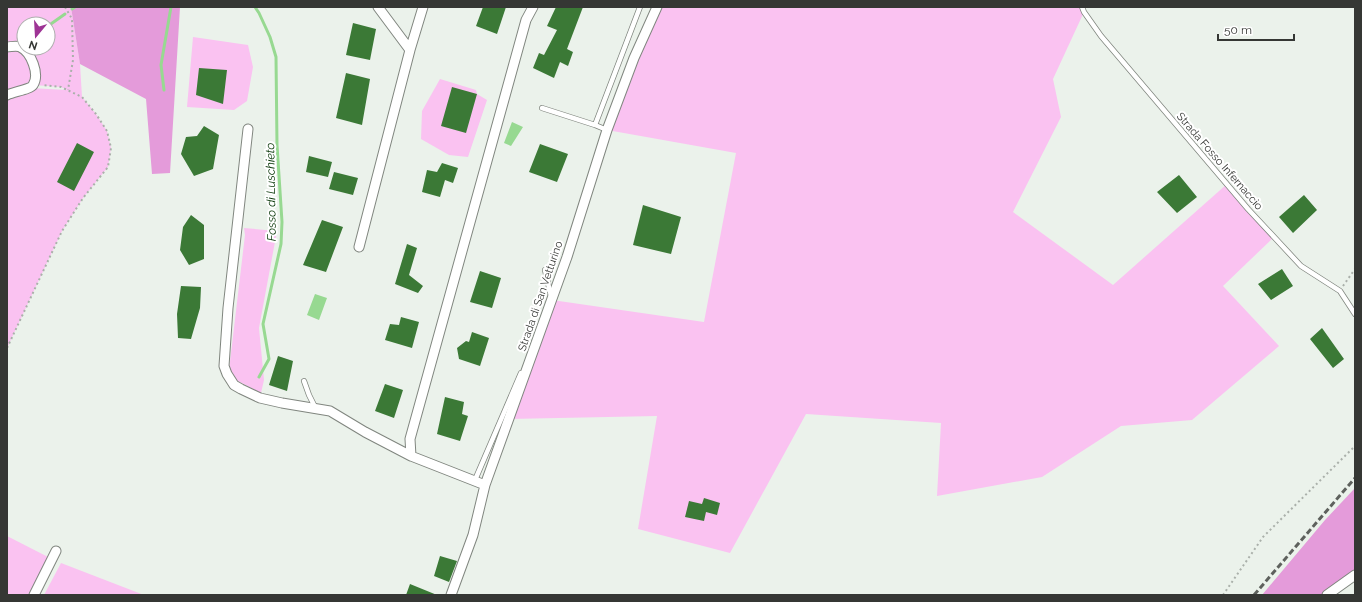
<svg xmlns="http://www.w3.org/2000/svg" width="1362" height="602" font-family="Raleway,sans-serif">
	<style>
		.green { fill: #fac2f1; fill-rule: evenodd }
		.forest { fill: #e49bda }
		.water { fill: #97d991 }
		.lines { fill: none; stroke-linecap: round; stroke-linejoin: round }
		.stream { stroke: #97d991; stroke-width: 3 }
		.building { fill: #3b7936 }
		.lane-casing { stroke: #80867f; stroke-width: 6 }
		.street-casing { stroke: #80867f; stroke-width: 11 }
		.path { stroke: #aab0aa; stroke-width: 2; stroke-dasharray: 2 3; stroke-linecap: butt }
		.lane { stroke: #fff; stroke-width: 4.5 }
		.street { stroke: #fff; stroke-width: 9 }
		.rail { stroke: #5e615d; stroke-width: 3; stroke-dasharray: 6 3; stroke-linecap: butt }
		.labels { text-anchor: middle; stroke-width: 4; stroke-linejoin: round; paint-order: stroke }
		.street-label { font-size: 11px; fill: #353734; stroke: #fff }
		.water-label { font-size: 12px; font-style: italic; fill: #053404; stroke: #fff }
	</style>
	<rect width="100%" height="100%" fill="#ebf2eb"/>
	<path class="green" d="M7,7H71L80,64L82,97L96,114L107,131L111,148L108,167L83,198L62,231L7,348ZM24,24H48V48H24ZM34,85L61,87L67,90L30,88Z
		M657,7H1082L1084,12L1053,79L1061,117L1013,212L1113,285L1227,184L1274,237L1223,286L1279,346L1192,420L1121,426L1042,477L937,496L941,423L806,414L730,553L638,529L657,416L509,419L552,300L704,322L736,153L607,130Z
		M193,37L248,45L253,67L247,101L234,110L187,107Z
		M440,79L476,90L477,94L487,100L468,157L449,155L421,139L422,111Z
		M244,228L277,231L259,328L264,380L261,393L234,379L229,370L245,235Z
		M7,536L52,559L34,595H7Z
		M61,563L144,595H44Z"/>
	<path class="forest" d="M71,7H180L170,173L152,174L146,99L80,64Z
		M1355,488V575L1327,595H1262L1325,520Z"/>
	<path class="water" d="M512,122L523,127L511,146L504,143Z
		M315,294L327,298L319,320L307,315Z"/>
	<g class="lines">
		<path class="stream" d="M255,7L259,13L270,37L276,57L277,145L282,222L281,244L263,324L269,359L259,377
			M72,9L75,7
			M48,26L65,14
			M164,90L161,65L171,7"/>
	</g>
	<path class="building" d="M483,7H506L497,34L476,26Z
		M556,7H583L567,49L573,52L568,66L560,62L554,78L533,68L539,53L544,55L557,30L547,26Z
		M353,23L376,29L370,60L346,55Z
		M199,68L227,70L223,104L196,95Z
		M346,73L370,79L362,125L336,118Z
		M452,87L477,94L466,133L441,126Z
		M204,126L219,135L213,169L194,176L181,154L186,137L197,136Z
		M77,143L94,152L74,191L57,182Z
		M540,144L568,154L557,182L529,172Z
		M309,156L332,162L328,177L306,172Z
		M442,163L458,168L453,183L445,180L440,197L422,192L427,170L437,172Z
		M334,172L358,178L353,195L329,189Z
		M1179,175L1197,197L1177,213L1157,192Z
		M1304,195L1317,210L1293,233L1279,217Z
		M643,205L681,217L671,254L633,245Z
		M191,215L204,225V259L189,265L180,250L183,227Z
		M322,220L343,227L326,272L303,265Z
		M407,244L417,248L409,275L423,286L418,293L395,284Z
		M1282,269L1293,286L1271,300L1258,284Z
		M480,271L501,278L492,308L470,302Z
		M181,286L201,287L200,308L191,339L178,338L177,314Z
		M401,317L419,322L412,348L385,340L390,324L399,325Z
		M1322,328L1344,359L1333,368L1310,339Z
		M472,332L489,338L480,366L459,359L457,348L466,341L469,342Z
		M278,356L293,361L287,391L269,385Z
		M385,384L403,390L394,418L375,411Z
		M445,397L464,402L462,414L468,416L460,441L437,434Z
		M704,498L720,503L717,515L706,512L704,521L685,517L689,501L702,504Z
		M440,556L457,561L449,582L434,576Z
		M410,584L437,595H406Z"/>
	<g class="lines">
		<defs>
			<path id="lane" d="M1082,7L1084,12L1101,36L1248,209L1301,266L1340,291L1355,314
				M542,108L595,125
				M607,130L595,125L640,7
				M545,270L551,296
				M304,381L309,395L316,409
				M475,480L521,373"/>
			<path id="street" d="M378,7L410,50
				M7,47C11,47 16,45 20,47C31,52 40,74 33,85C31,89 13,92 7,95
				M248,129L228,308L224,366L227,374L234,385L241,389L260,398L282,403L330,411L365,432L411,456
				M359,247L410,50L423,7
				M485,485L411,456L410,439L526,20L533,7
				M34,595L56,551
				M451,595L473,535L485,485L567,257L607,130L634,58L657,7
				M1327,595L1355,575"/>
		</defs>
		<use href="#lane" class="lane-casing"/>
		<use href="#street" class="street-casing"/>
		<path class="path" d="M65,7L72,19L73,60L68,90
			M1343,286L1355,269
			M7,348L62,231L83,198L108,167L111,148L107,131L96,114L82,97L61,87L43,85
			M1223,595L1263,537L1355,446"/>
		<use href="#lane" class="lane"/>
		<use href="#street" class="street"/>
		<path class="rail" d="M1254,595L1355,478"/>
	</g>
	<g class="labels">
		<g class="street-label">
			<text transform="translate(1220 161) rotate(49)" y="4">Strada Fosso Infernaccio</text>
			<text transform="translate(540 296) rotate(-71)" y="4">Strada di San Vetturino</text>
		</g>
		<g class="water-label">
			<text transform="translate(271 192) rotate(-91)" y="4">Fosso di Luschieto</text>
		</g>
	</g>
	<rect width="1362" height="602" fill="none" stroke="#353734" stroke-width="16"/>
	<g transform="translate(36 36) rotate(198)"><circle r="19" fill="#ffffff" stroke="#aeafae"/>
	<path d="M0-3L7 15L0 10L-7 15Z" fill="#9e3495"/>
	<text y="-6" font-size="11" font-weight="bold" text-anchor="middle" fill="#353734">N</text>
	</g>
	<path d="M1218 34v6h76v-6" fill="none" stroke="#353734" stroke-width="2"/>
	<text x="1224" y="34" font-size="12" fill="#353734" stroke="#ffffff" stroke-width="3" paint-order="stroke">50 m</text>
</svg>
